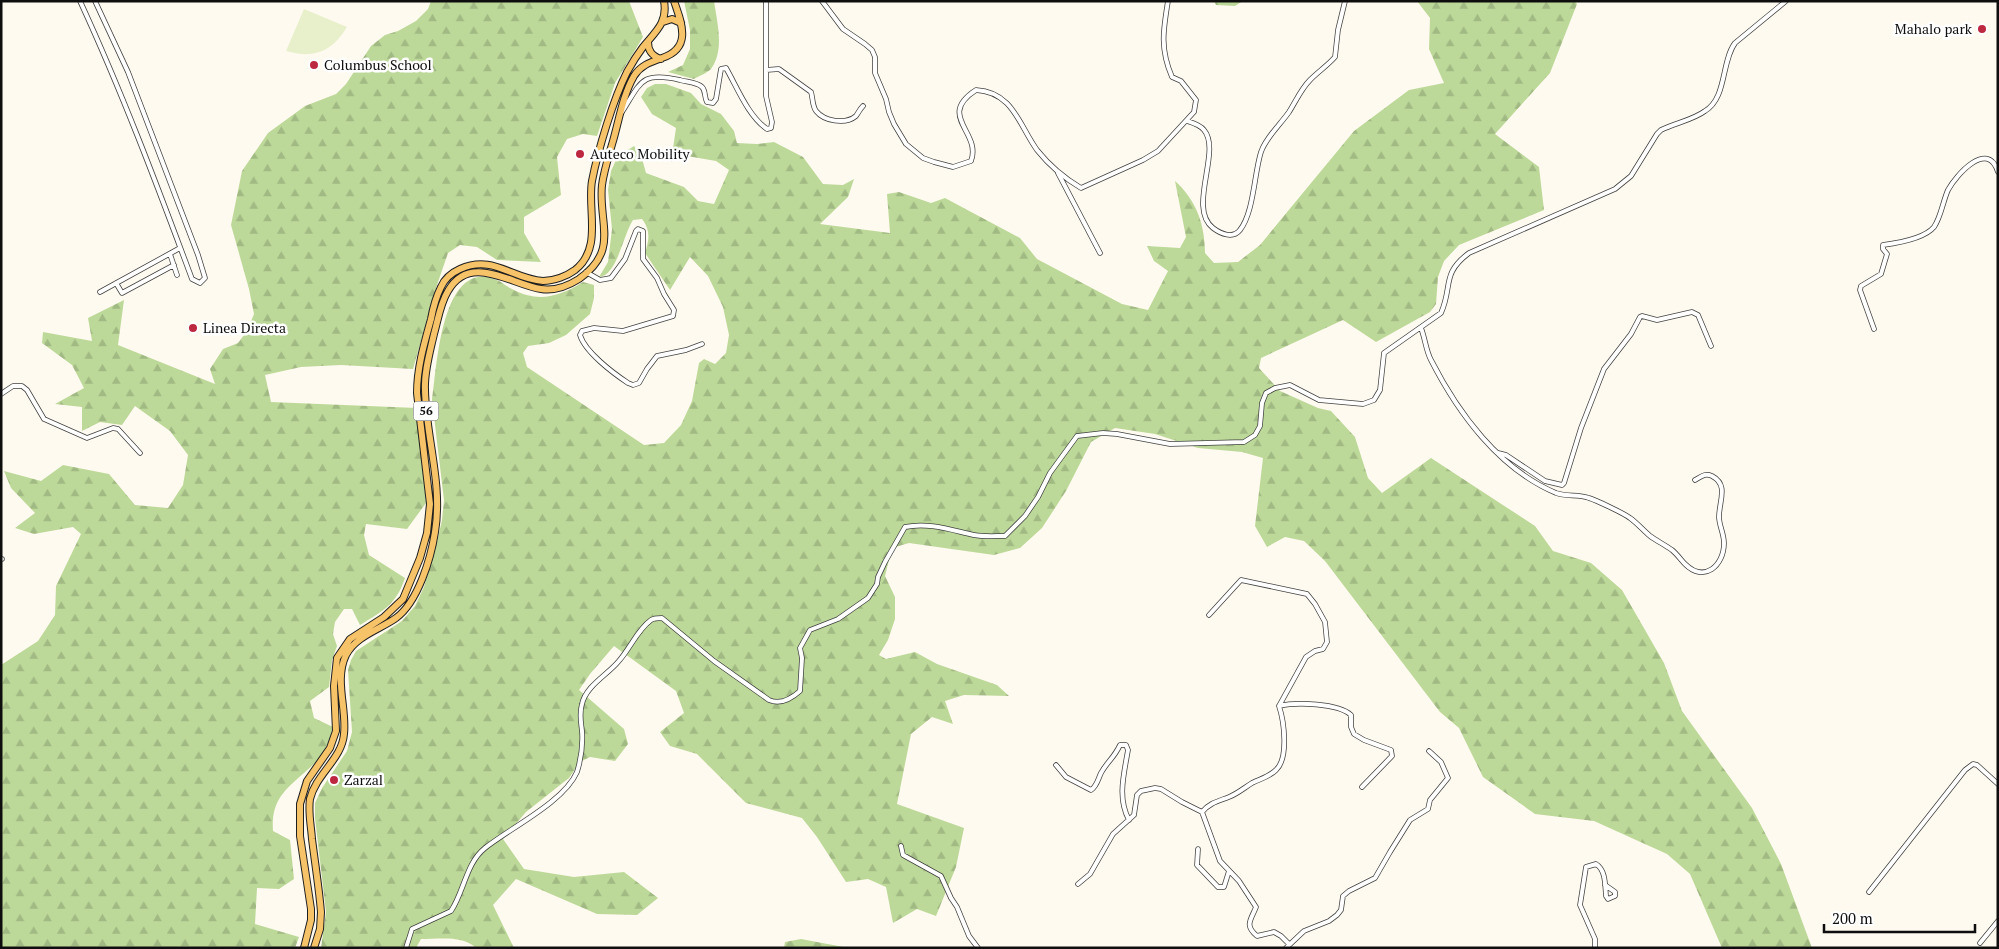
<svg xmlns="http://www.w3.org/2000/svg" width="1999" height="949" font-family="'PT Serif',serif">
	<style>
		.forest { fill: url(#forest-firs) }
		.pitch { fill: #e7f0cb }
		.lines { fill: none; stroke-linecap: round; stroke-linejoin: round }
		.minor-casing { stroke: #414141; stroke-width: 5.5 }
		.primary-casing { stroke: #1f1f1f; stroke-width: 8 }
		.minor { stroke: #fff; stroke-width: 4 }
		.primary { stroke: #f6c368; stroke-width: 6 }
		.poi-dot { fill: #bc2840; stroke: #fff; stroke-width: 2 }
		.labels { text-anchor: middle; stroke-width: 5; stroke-linejoin: round; paint-order: stroke }
		.shield { fill: #fff; stroke: #565656; stroke-width: 1 }
		.shield-label { font-size: 12px; font-weight: bold; fill: #0e0e0e }
		.poi-label { font-size: 14px; fill: #0e0e0e; stroke: #fff; text-anchor: start }
	</style>
	<defs>
		<pattern id="forest-firs" width="22" height="20" patternUnits="userSpaceOnUse" patternTransform="scale(1.25)"><rect width="22" height="20" fill="#bdd999"/><path d="M5 1l3.5 6h-7zM16 11l3.5 6h-7z" fill="#a1b983"/></pattern>
	</defs>
	<rect width="100%" height="100%" fill="#fffaef"/>
	<path class="forest" d="M431,1H629L643,37L615,83L597,136L583,134L567,139L557,157L561,195L524,217V233L541,262L497,260L477,247L460,245L448,253L437,285L413,369L341,365L301,367L265,375L271,402L417,408L426,503L407,529L366,524L364,535L369,555L405,578C396,605 383,611 360,625L352,609H344L335,622L333,634L337,646L332,660L329,687L310,701L314,718L333,727C330,739 326,750 318,759C315,764 309,768 304,773C283,791 271,802 273,831L290,840L294,879L279,889L257,888L255,924L299,937L295,948H1V665L38,641L55,615L56,586L81,534L73,527L34,534L15,528L35,513L11,488L4,471L41,481L63,465L109,474L135,505L168,508L183,485L188,455L170,431L135,406L122,425L100,422L82,431V407L55,404L84,388L72,365L42,343L43,332L92,341L88,318L124,300L118,345L215,384L210,369L223,349L238,343L247,331L254,314L249,289L231,225L242,171L268,133L305,106L336,94L346,84L371,46L385,35L398,31L416,21L428,9Z
		M684,1H714C717,22 725,50 711,69C707,73 699,76 694,79L668,72L683,65L690,49V30Z
		M1214,1H1243L1235,6L1216,5Z
		M1417,1H1575L1577,4L1550,73L1495,134L1539,167L1544,210L1459,245L1444,261L1438,277L1436,304L1430,312L1376,342L1343,320L1261,358L1259,368L1280,391L1318,408L1331,411L1355,437L1368,478L1382,493L1431,458L1535,526L1553,551L1591,563L1622,590L1664,663L1682,711L1752,808L1781,864L1812,948H1722L1690,874L1667,854L1594,821L1535,814L1483,777L1459,728L1440,712L1325,561L1304,541L1285,537L1267,547L1255,526L1263,458L1242,452L1198,448L1155,434L1115,428L1091,442L1066,491L1042,528L1020,548L994,555L909,543L892,548L885,576L895,597V619L888,640L879,655L886,659L915,652L937,664L997,685L1009,696L964,695L945,701L953,724L932,717L911,734L897,804L964,828L956,867L936,916L917,909L893,923L886,887L868,879L846,882L817,837L802,818L746,803L697,754L670,746L660,732L684,713L676,691L614,646L590,674L579,690L624,729L628,744L615,761L590,757L580,762L569,778L526,812L503,839L524,869L574,877L624,872L658,898L637,915L597,914L516,879L493,905L514,948H476C463,935 439,939 421,939L416,948H321L326,912L315,818V803L322,788L347,751L352,732L348,670L351,660L356,651L402,621L415,606L424,587L437,542L442,520L444,500L432,400C437,368 441,253 499,281C503,283 507,287 512,289C538,303 559,297 583,282L594,285V298L590,314L566,335L549,343L528,346L523,353L527,367L644,445L664,443L681,425L692,401L699,363L704,359L715,364L726,353L729,335L723,307L708,276L690,257L670,290L645,253C649,240 651,231 642,219L633,220C623,235 617,276 599,277L608,262L612,229L608,190L611,171L618,156L634,146L641,155L646,173L684,187L698,201L714,204L729,170L716,161L687,156L671,162L676,128L652,114L641,97L647,88L655,84H666L691,93L701,104L721,114L734,131L737,143L757,144L774,142L803,157L823,184L843,185L854,179L848,197L820,224L890,233L887,194L899,192L931,203L945,198L1020,238L1037,259L1122,304L1148,310L1168,271L1154,261L1147,246L1180,248L1186,237L1175,181C1196,200 1205,224 1205,253L1214,263L1238,262L1260,245L1354,131L1409,90L1444,83L1429,49L1430,18Z
		M801,939L849,948H784L785,942Z"/>
	<path class="pitch" d="M304,9L347,27C332,52 313,59 286,51Z"/>
	<g class="lines">
		<defs>
			<path id="minor" d="M80,1C122,92 157,185 192,279L200,283L205,278L198,255L128,72L95,1
				M822,1L843,29L865,44L872,50L875,57V73L886,99L889,112L894,124L906,144L923,158L934,162L953,167L971,161C982,132 936,116 976,90C1013,92 1019,125 1037,150C1049,165 1064,178 1081,188L1143,160L1158,151L1194,112L1196,100L1181,81L1172,77C1160,49 1163,31 1168,1
				M766,70L779,69L811,92C813,98 812,105 816,111C824,121 845,125 856,116C858,113 860,109 863,106
				M622,112C641,82 641,71 680,80C686,82 697,82 702,87C706,91 704,97 707,102L713,103L716,99L721,69L726,68C737,87 748,116 767,129L771,128L772,122L766,96V1
				M1187,121C1193,123 1200,125 1204,130C1222,151 1187,208 1213,228C1221,234 1233,239 1240,230C1254,212 1254,174 1261,152C1266,137 1280,125 1289,112C1296,101 1301,89 1310,80C1318,72 1328,65 1335,57L1338,30L1345,1
				M1058,173L1100,253
				M170,254L177,275
				M586,272L600,280L611,278L625,259L636,231L638,229L643,231V259L657,278L664,294L674,310L673,316L623,331L594,328L582,331L580,335C585,352 613,373 628,383L633,385L639,383L647,369L657,356L686,350L702,344
				M116,283L122,293L174,265
				M100,292L180,248
				M1421,328C1425,338 1426,351 1431,360C1458,413 1499,469 1556,493C1567,497 1578,494 1589,498C1596,500 1625,514 1630,518C1637,523 1643,530 1650,536C1657,541 1665,545 1672,550C1677,554 1681,560 1685,564C1704,583 1724,566 1724,543C1724,534 1719,525 1719,517C1719,501 1729,485 1712,476C1705,473 1702,476 1695,480
				M1874,329L1860,290L1861,286L1881,274L1887,254L1883,249V245C1898,243 1924,239 1934,227C1941,217 1943,201 1948,190C1956,175 1988,139 1998,172
				M1,394L13,386H22L27,390L44,419L87,438L113,428L118,429L140,453
				M1498,453L1506,455L1545,481L1562,485L1564,483L1581,428L1604,369L1631,334L1640,317L1642,316L1657,320L1692,312L1698,315L1711,346
				M1,559H2
				M1209,615L1241,580L1307,594L1315,604L1325,622L1327,642L1323,649L1315,651L1306,657L1279,706C1284,721 1289,758 1276,770C1269,777 1260,779 1252,783C1244,788 1237,794 1229,797C1219,801 1209,803 1202,812L1220,861L1239,881L1256,907C1251,920 1244,925 1257,936L1274,932L1281,936L1289,944
				M1279,706C1296,702 1338,703 1351,715V727L1354,734L1364,740L1391,750L1392,756L1362,787
				M1056,765L1066,777L1091,790C1097,786 1098,779 1101,773C1107,762 1114,758 1120,745H1126L1128,750C1124,774 1117,798 1129,820
				M901,846L903,855L941,876L951,898L957,907L969,936L978,948
				M1198,849L1197,865L1218,887H1224L1229,871
				M1078,884L1090,874L1113,834L1134,815L1137,795L1141,791L1155,788L1161,789L1182,802L1202,812
				M1869,892L1965,770L1973,764L1977,765L1998,784
				M1980,943L1998,921
				M406,948L412,929L451,911C464,892 466,863 485,848C510,828 564,802 577,772C581,759 583,744 582,731C581,722 579,714 582,704C586,686 607,675 618,662C630,649 637,630 651,620C654,618 658,618 662,618L714,661L769,700C780,705 791,699 800,691L802,658L800,648L810,630L838,619L868,598L877,584L878,577L885,562L905,527C928,522 951,530 974,535C984,537 995,536 1005,536L1025,516L1038,497L1050,473L1077,436L1103,433L1117,434L1170,444L1244,442L1255,435L1260,426L1262,403L1266,393L1275,388L1290,385L1319,400L1363,404L1374,400L1380,390L1384,353L1441,313C1453,286 1441,274 1469,253L1615,189L1631,176L1657,134L1661,130C1675,123 1693,120 1705,111C1727,98 1721,62 1735,43L1786,1
				M1286,948L1304,931L1329,921L1337,915L1341,910L1343,896L1349,891L1375,878L1390,852L1410,820L1428,809L1430,800L1448,778L1441,762L1429,751
				M1595,948V939L1580,905L1586,867L1596,864C1606,870 1605,886 1606,896L1608,899L1615,896V892L1605,885"/>
			<path id="primary" d="M663,22L672,19L681,23
				M648,42C648,51 652,56 661,59
				M304,948L311,920V909L300,836V804L307,781L330,748L336,731L334,686L337,658L350,639L384,617L403,599L420,558L427,533L430,504L417,393C417,368 424,344 431,319C433,308 436,297 441,287C445,278 451,273 460,269C493,254 512,279 543,281C554,281 567,276 575,270C603,248 587,210 592,181C598,150 613,100 627,72C632,63 637,55 643,47C655,32 668,23 664,1
				M314,948L320,929L321,912C319,888 315,863 312,839C311,825 308,812 310,799C316,774 342,759 344,734C347,708 334,680 346,655C356,636 379,630 396,618C418,602 431,558 435,532C443,484 426,438 425,390C424,372 430,352 434,334C438,320 440,304 448,291C470,252 512,285 541,289C554,291 568,286 579,279C620,250 598,223 602,185C604,170 609,155 613,141C619,120 623,95 634,76C641,65 651,62 662,58C692,48 682,24 674,1"/>
		</defs>
		<use href="#minor" class="minor-casing"/>
		<use href="#primary" class="primary-casing"/>
		<use href="#minor" class="minor"/>
		<use href="#primary" class="primary"/>
	</g>
	<g class="poi-dot">
		<circle cx="1982" cy="29" r="5"/>
		<circle cx="314" cy="65" r="5"/>
		<circle cx="580" cy="154" r="5"/>
		<circle cx="193" cy="328" r="5"/>
		<circle cx="334" cy="780" r="5"/>
	</g>
	<g class="labels">
		<rect class="shield" x="413.5" y="401.5" width="25" height="19" rx="4"/>
		<g class="shield-label">
			<text x="426" y="415">56</text>
		</g>
		<g class="poi-label">
			<text x="1972" y="34" text-anchor="end">Mahalo park</text>
			<text x="324" y="70">Columbus School</text>
			<text x="590" y="159">Auteco Mobility</text>
			<text x="203" y="333">Linea Directa</text>
			<text x="344" y="785">Zarzal</text>
		</g>
	</g>
	<rect width="1999" height="949" fill="none" stroke="#0e0e0e" stroke-width="5"/>
	<path d="M1824 924v8h151v-8" fill="none" stroke="#0e0e0e" stroke-width="2.5"/>
	<text x="1832" y="924" font-size="15" fill="#0e0e0e" stroke="#ffffff" stroke-width="4" paint-order="stroke">200 m</text>
</svg>
